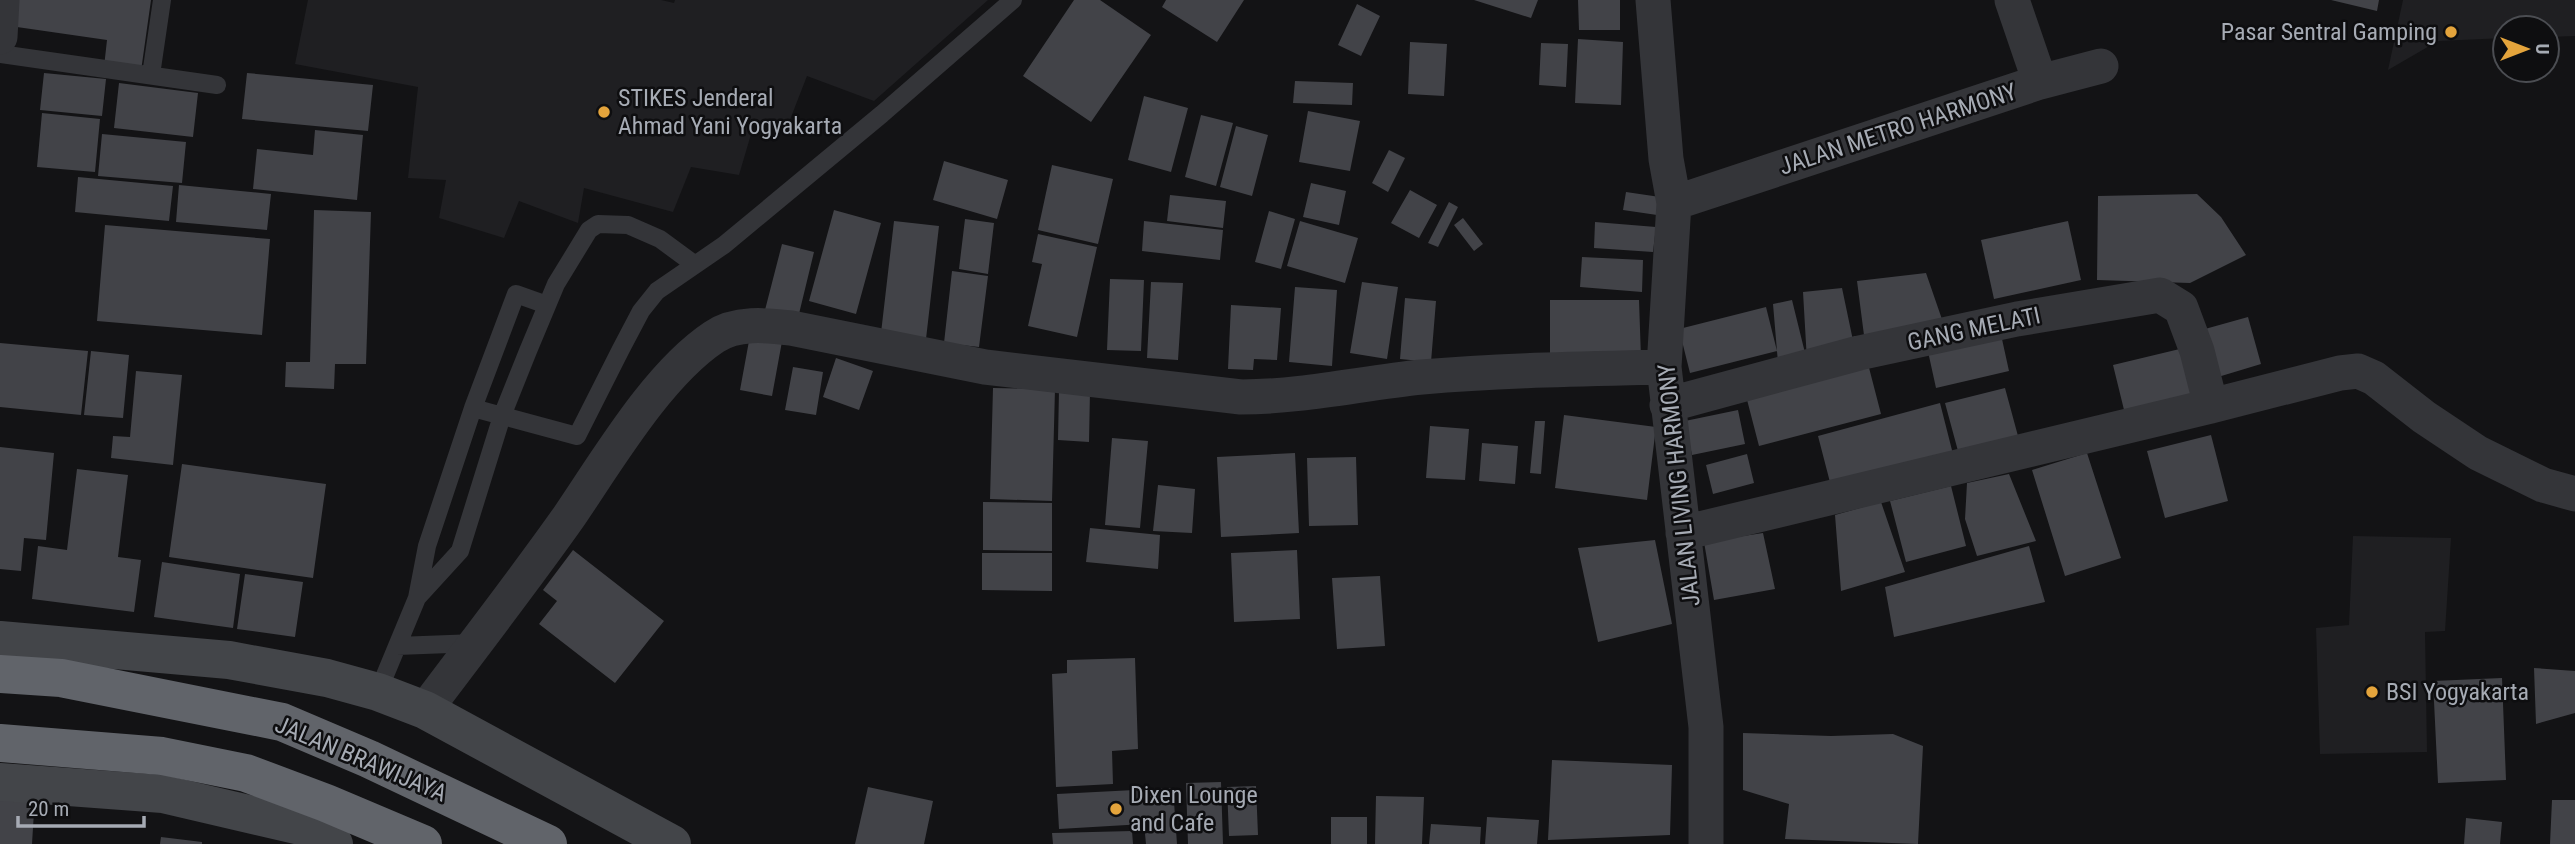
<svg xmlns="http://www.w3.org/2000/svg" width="2575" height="844" font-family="'Roboto Condensed',sans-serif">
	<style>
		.built { fill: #1f1f22 }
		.building { fill: #424348 }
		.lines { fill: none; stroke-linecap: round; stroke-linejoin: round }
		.lane { stroke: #343539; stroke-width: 18 }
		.street { stroke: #343539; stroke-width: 35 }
		.secondary { stroke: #434549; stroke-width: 38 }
		.highway { stroke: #61646a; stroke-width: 38 }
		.poi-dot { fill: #e4a43c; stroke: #0e0e10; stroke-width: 2.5 }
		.labels { text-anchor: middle; stroke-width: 5; stroke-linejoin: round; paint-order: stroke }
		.poi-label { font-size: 24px; fill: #a6abb4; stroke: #0e0e10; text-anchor: start }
		.street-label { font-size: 24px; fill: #a6abb4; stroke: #0e0e10 }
	</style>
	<rect width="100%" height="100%" fill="#131315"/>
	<path class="built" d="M308,0H661L674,3L675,0H988L874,101L807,76L786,130L754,124L739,175L691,167L673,212L584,188L578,223L519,201L504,238L439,218L446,180L408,178L418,87L295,64Z
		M2403,0H2575V36L2547,37V28H2505V38L2438,41L2388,70Z
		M2353,536L2451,538L2445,631L2425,632L2427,752L2320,754L2316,628L2349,625Z"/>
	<path class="building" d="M14,0H151L141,71L104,67L107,40L10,26Z
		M1074,0H1100L1151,35L1091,122L1023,76Z
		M1166,0H1244L1217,42L1162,7Z
		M1474,0H1538L1531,18Z
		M1578,0H1620V30H1579Z
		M2331,0H2379L2377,11Z
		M1357,4L1380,16L1361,56L1338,45Z
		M1578,39L1623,42L1621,105L1575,103Z
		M1410,42L1447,44L1444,96L1408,94Z
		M1541,43L1568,44L1566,87L1539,85Z
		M44,73L106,79L102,116L40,110Z
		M247,73L373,85L368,131L242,119Z
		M1295,81L1353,83L1352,105L1293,103Z
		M119,83L198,93L193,137L114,128Z
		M1144,96L1188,108L1171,172L1128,160Z
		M1308,111L1360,121L1350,171L1299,162Z
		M42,113L100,119L95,172L37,167Z
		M1201,115L1233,123L1216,186L1185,177Z
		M1236,126L1268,135L1252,196L1220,187Z
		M315,130L363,135L357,200L253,189L257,149L313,155Z
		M102,134L186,142L182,183L98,176Z
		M1389,150L1405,158L1388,192L1372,183Z
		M944,161L1008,180L997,219L933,200Z
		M1052,165L1113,179L1098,244L1038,230Z
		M78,177L173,186L169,221L75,212Z
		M1311,183L1346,191L1339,225L1303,217Z
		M179,185L271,194L267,230L176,222Z
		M1410,190L1437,205L1419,238L1391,223Z
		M1626,192L1660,197L1657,215L1623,210Z
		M2197,194L2221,217L2246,255L2190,283L2097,280L2098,196Z
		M1170,195L1226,201L1223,228L1167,221Z
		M1449,202L1458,207L1438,247L1428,243Z
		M314,210L371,212L366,364H335L334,389L285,387L286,362H310Z
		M834,210L881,223L856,314L809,301Z
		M1269,211L1295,219L1281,269L1255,262Z
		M1463,218L1483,244L1474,251L1454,225Z
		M965,219L994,223L988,274L959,269Z
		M894,221L939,226L926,339L881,333Z
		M1144,221L1223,230L1220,260L1142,251Z
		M1300,221L1358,238L1345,283L1287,266Z
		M2068,221L2081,280L1994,299L1981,240Z
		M1595,222L1656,227L1653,252L1594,248Z
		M105,225L270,239L262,335L97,321Z
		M1038,234L1097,247L1077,337L1028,326L1042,264L1032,262Z
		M782,244L814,252L798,318L765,310Z
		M1582,257L1643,260L1642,292L1580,287Z
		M952,271L988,276L979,347L944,343Z
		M1926,273L1945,328L1865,343L1857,281Z
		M1110,279L1144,280L1141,351L1107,350Z
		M1151,282L1183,283L1178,360L1147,358Z
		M1362,282L1398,287L1387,359L1350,353Z
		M1295,287L1337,290L1332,366L1289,362Z
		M1842,288L1855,350L1807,361L1778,363L1773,304L1792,300L1807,361L1803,292Z
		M1405,298L1436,301L1431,362L1400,359Z
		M1550,300H1639L1641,358L1550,356Z
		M1231,305L1281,308L1277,360L1254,359L1253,370L1228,369Z
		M1766,307L1777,351L1690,373L1679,329Z
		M2248,317L2261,364L2218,377L2205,329Z
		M751,330L783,336L772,396L740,390Z
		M2000,330L2009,371L1936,388L1927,347Z
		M0,343L88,351L81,415L0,407Z
		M2188,347L2201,400L2126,418L2113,365Z
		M91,351L129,355L123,418L84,415Z
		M836,358L873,371L859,410L823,397Z
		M1867,360L1881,414L1759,446L1745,392Z
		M793,367L823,372L816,415L785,410Z
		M136,371L182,375L173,465L111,458L113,436L130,437Z
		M993,388L1055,389L1052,501L990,499Z
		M2005,388L2018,436L1958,451L1945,403Z
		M1059,390L1090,391L1089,442L1058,440Z
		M1940,403L1954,458L1832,490L1818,436Z
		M1738,410L1745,444L1692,455L1685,421Z
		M1564,415L1656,427L1647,500L1555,488Z
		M1535,421H1545L1541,474L1530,473Z
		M1430,426L1469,429L1465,480L1426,478Z
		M2211,435L2228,501L2165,518L2147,451Z
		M1112,438L1148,441L1140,528L1105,525Z
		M1482,443L1518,446L1515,484L1479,481Z
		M0,447L54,453L46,540L24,538L21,571L0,569Z
		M1295,453L1299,533L1221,537L1217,457Z
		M2087,453L2121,558L2065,576L2032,470Z
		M1747,454L1754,483L1713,494L1706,465Z
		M1356,457L1358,525L1309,526L1307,458Z
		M182,464L326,484L313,578L169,557Z
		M77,469L128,475L118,557L141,560L134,612L32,599L38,546L67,550Z
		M2009,474L2036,541L1977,556L1965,519L1967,483Z
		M1158,485L1195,489L1192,533L1153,531Z
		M1951,486L1966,546L1906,562L1890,501Z
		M983,502L1052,503V551L983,550Z
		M1881,502L1905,572L1841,591L1835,515Z
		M1090,528L1160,535L1158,569L1086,562Z
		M1763,533L1775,589L1714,600L1704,542Z
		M1655,540L1672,624L1598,642L1578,548Z
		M2029,546L2045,602L1894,637L1885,587Z
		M573,550L664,621L615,683L539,624L557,601L543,590Z
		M1297,550L1300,619L1234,622L1231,553Z
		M982,553H1052V591L982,590Z
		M162,562L240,574L233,628L154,617Z
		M245,574L303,582L295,637L237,629Z
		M1380,576L1385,646L1337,649L1332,578Z
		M1135,658L1138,749L1112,751L1113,784L1056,787L1052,674L1067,673V660Z
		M2534,668L2575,671V713L2536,724Z
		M2502,678L2506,780L2438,783L2433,681Z
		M1743,733L1831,736L1893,734L1923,746L1918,844L1785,839L1789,804L1743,790Z
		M1552,760L1672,765L1670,835L1548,840Z
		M1221,782L1223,844H1188L1186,783Z
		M1256,786L1258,835L1229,836L1227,787Z
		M868,787L933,801L924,844H855Z
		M1173,788L1177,844H1146L1144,824L1059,829L1057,794Z
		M0,793L35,795L32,844H0Z
		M1376,796L1424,797L1422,844H1375Z
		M2552,800H2575V844H2550Z
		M1331,817H1367V844H1331Z
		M1487,817L1539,820L1537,844H1485Z
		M2466,818L2502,822L2500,844H2464Z
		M1431,824L1481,827L1480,844H1429Z
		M1132,831L1133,844H1053L1052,833Z
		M161,837L202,842V844H160Z"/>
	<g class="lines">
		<path class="lane" d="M0,54L217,85
			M151,75L162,0
			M473,408L577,436L621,349L641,311L657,291L724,245L882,114L1013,0
			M417,598L460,551L502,416L528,351L556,284L589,230L598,224L628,225L660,239L694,264
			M397,646L476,643
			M378,692L417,598L427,546L473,408L516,294L547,305"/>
		<path class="street" d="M1653,0L1666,159L1674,203L1664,367L1706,727V844
			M0,37L2,0
			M2040,82L2101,66
			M1674,203L2040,82L2012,0
			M1667,405L1859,353L2017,319L2160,295L2181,308L2197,351L2211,406
			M1683,533L2211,406L2340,373L2358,371L2374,378L2424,417L2478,453L2543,485L2575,494
			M425,710C473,646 522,583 568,518C607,461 657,375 714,337C736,322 766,325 791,328L985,367L1241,397C1302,397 1362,383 1422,377C1503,370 1583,369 1664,367"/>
		<path class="secondary" d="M0,640L229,660L327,678L378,692L425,710L672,844
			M0,782L163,794L309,828L334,844"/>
		<path class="highway" d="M0,674L61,678L282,722L369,759L548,844
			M0,743L162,756L246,773L326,803L423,844"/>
	</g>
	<g class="poi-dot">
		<circle cx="2451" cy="32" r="7"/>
		<circle cx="604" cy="112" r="7"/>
		<circle cx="2372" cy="692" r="7"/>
		<circle cx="1116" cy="809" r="7"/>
	</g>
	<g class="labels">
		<g class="poi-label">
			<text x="2437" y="40" text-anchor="end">Pasar Sentral Gamping</text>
			<text x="618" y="106">STIKES Jenderal<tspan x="618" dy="28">Ahmad Yani Yogyakarta</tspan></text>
			<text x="2386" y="700">BSI Yogyakarta</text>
			<text x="1130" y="803">Dixen Lounge<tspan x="1130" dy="28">and Cafe</tspan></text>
		</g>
		<g class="street-label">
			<text transform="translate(1898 129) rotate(-18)" y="8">JALAN METRO HARMONY</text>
			<text transform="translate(1974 329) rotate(-12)" y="8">GANG MELATI</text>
			<text transform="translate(1679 485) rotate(-96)" y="8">JALAN LIVING HARMONY</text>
			<text transform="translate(361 759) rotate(23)" y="8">JALAN BRAWIJAYA</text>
		</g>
	</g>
	<g transform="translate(2526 49) rotate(90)"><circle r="33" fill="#0e0e10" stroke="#4b4d52" stroke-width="2"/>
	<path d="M0-5L12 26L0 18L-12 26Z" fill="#e4a43c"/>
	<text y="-10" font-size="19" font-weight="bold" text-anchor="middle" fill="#a6abb4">U</text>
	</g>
	<path d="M18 816v10h126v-10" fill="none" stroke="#a6abb4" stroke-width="3.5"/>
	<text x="28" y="816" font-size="21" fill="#a6abb4" stroke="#0e0e10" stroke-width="5" paint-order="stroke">20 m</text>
</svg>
